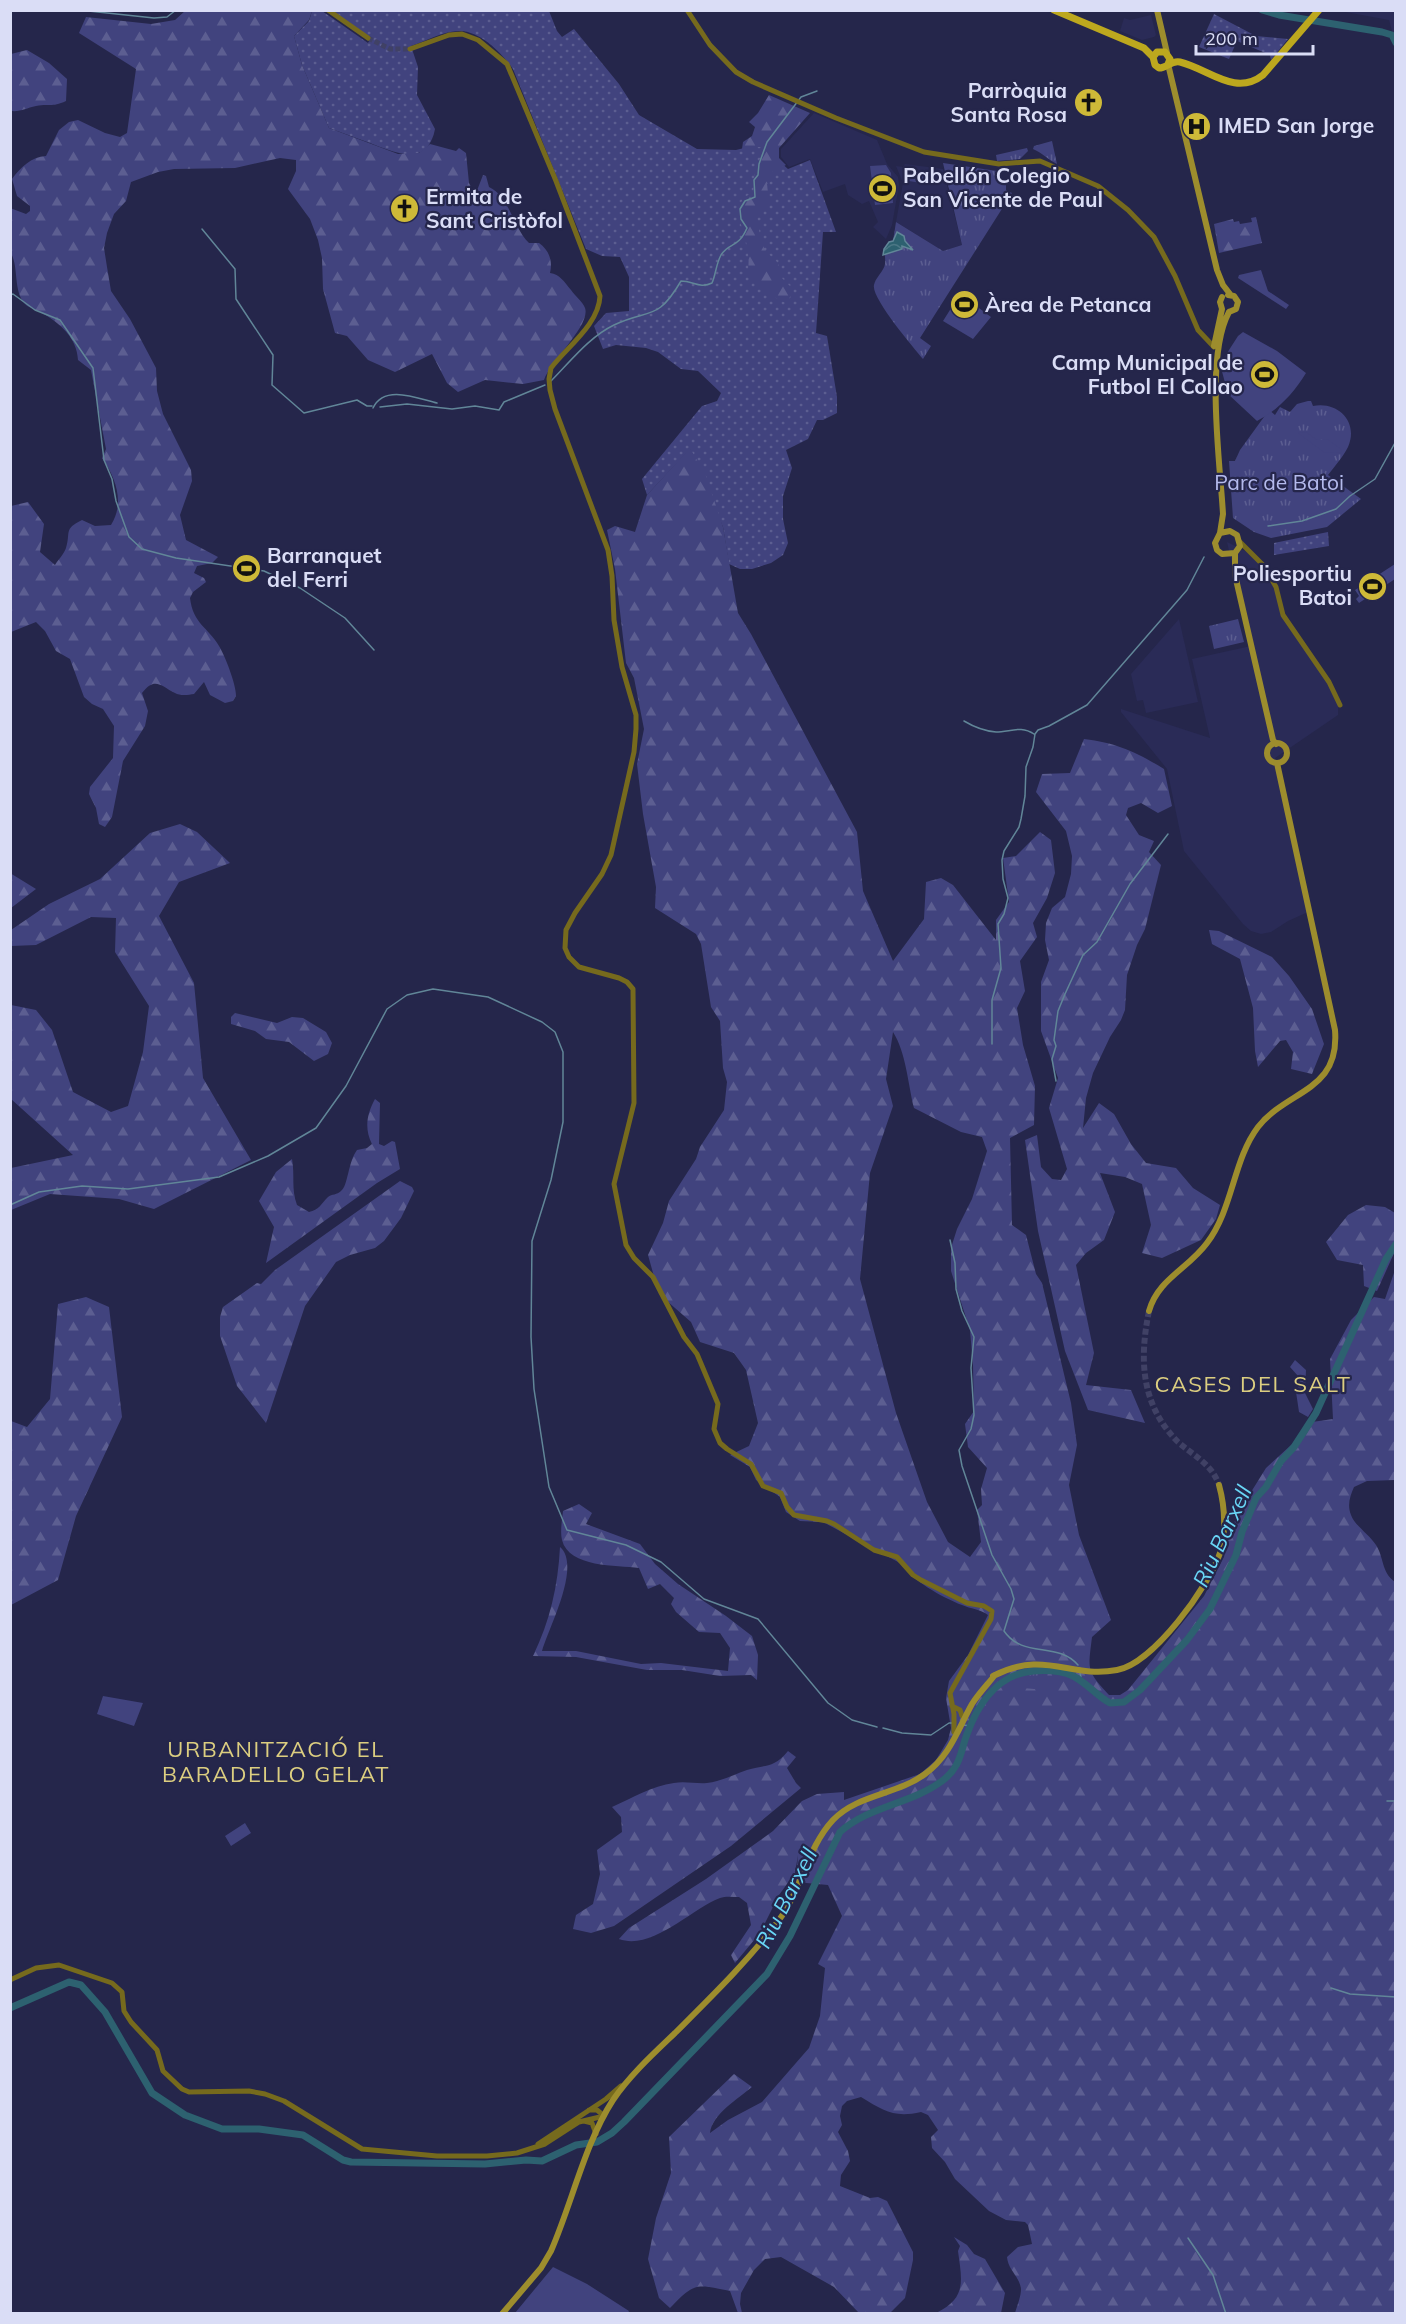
<svg xmlns="http://www.w3.org/2000/svg" width="1406" height="2324" font-family="Mulish,sans-serif">
	<style>
		.built { fill: #2a2b57 }
		.grass { fill: url(#grass-dots) }
		.forest { fill: url(#forest-firs); fill-rule: evenodd }
		.park { fill: url(#park-tufts) }
		.garden { fill: #41437e }
		.water { fill: url(#water-waves); stroke: #618698; stroke-width: 1.5 }
		.lines { fill: none; stroke-linecap: round; stroke-linejoin: round }
		.stream { stroke: #618698; stroke-width: 1.5 }
		.river { stroke: #2d6170; stroke-width: 7 }
		.tertiary-tunnel { stroke: #404165; stroke-width: 5; stroke-dasharray: 5 2.5; stroke-linecap: butt }
		.secondary-tunnel { stroke: #404165; stroke-width: 6; stroke-dasharray: 6 3; stroke-linecap: butt }
		.tertiary { stroke: #766a1d; stroke-width: 5 }
		.secondary { stroke: #9d8d2d; stroke-width: 6 }
		.primary { stroke: #bda81e; stroke-width: 7 }
		.labels { text-anchor: middle; stroke-width: 4.5; stroke-linejoin: round; paint-order: stroke }
		.poi-label { font-size: 21px; font-weight: bold; fill: #daddf6; stroke: #25264b; text-anchor: start }
		.park-label { font-size: 21px; fill: #b4baed; stroke: #25264b }
		.neighbourhood-label { font-size: 22px; letter-spacing: 1.5px; fill: #dcce80; stroke: #25264b }
		.water-label { font-size: 22px; font-style: italic; fill: #69d6f6; stroke: #25264b }
	</style>
	<defs>
		<pattern id="grass-dots" width="8" height="8" patternUnits="userSpaceOnUse" patternTransform="scale(1.5)"><rect width="8" height="8" fill="#41437e"/><path d="M2 2h.1M6 6h.1" fill="none" stroke="#5c5e91" stroke-width="1.8" stroke-linecap="round"/></pattern>
		<pattern id="forest-firs" width="22" height="20" patternUnits="userSpaceOnUse" patternTransform="scale(1.5)"><rect width="22" height="20" fill="#41437e"/><path d="M5 1l3.5 6h-7zM16 11l3.5 6h-7z" fill="#5c5e91"/></pattern>
		<pattern id="park-tufts" width="24" height="20" patternUnits="userSpaceOnUse" patternTransform="scale(1.5)"><rect width="24" height="20" fill="#41437e"/><path d="M3 7l-1-3M5 7V3M7 7l1-3M15 17l-1-3M17 17v-4M19 17l1-3" fill="none" stroke="#5c5e91"/></pattern>
		<pattern id="water-waves" width="16" height="10" patternUnits="userSpaceOnUse" patternTransform="scale(1.5)"><rect width="16" height="10" fill="#2d6170"/><path d="M0 5q4-4 8 0t8 0" fill="none" stroke="#4b7785"/></pattern>
	</defs>
	<rect width="100%" height="100%" fill="#25264b"/>
	<path class="built" d="M1340,11H1395V42L1389,20Z
		M1151,15L1156,35L1154,37L1142,40L1120,31L1124,18L1130,20Z
		M814,113L877,140L887,164L898,177L899,185L892,225L886,239L873,227L878,222L869,201L862,204L848,195L845,184L823,192L810,159L789,167L781,157V149Z
		M905,164L943,169L962,245L943,251L896,222L903,183L896,166L903,167Z
		M1227,542L1257,557L1276,587L1282,613L1338,699V715L1275,758L1308,912L1288,921L1271,932L1261,934L1251,931L1243,924L1184,851L1167,769L1121,712V709L1210,738L1192,659L1251,646Z
		M1179,619L1198,702L1146,713L1143,700L1137,701L1131,674Z"/>
	<path class="grass" d="M312,11H322L368,43L371,38L333,11H549L557,31L562,37L574,29L619,84L639,115L697,149L736,150L760,144L788,169L810,160L836,232H823L816,333L827,336L837,397V413L823,420H817L808,439L786,450L792,468L783,496V519L788,543L783,555L771,563L752,569H740L729,564L723,527L690,449L647,495L642,479L702,406L717,401L721,393L698,371L681,369L658,352L646,348L616,345L603,349L594,326L606,313L629,311V277L620,257L602,256L586,249L513,69C502,53 481,32 461,31C445,30 426,41 411,46L418,67L417,95L435,129C427,168 396,153 370,143C356,138 343,133 329,128L302,65L294,36L309,21Z
		M1214,14L1256,36L1288,39L1271,60L1270,55L1237,41L1229,59L1199,47Z
		M1328,532L1329,546L1274,555V543Z"/>
	<path class="forest" d="M185,11H312L309,20L294,36L302,65L329,128L398,154L419,153L430,144L456,151L459,148L466,153L469,183L472,189L475,190L478,188L483,175L486,176L489,187C510,197 513,228 529,243H539C549,250 553,261 550,273C560,274 564,282 571,290C575,296 583,302 585,308C591,325 551,360 544,380L523,384L485,380L458,392L447,383L432,354L395,372L368,360L347,336L335,333L323,289L322,258L318,240L310,219L288,189L296,171V160L280,158L235,168L174,169L158,172L131,182L126,201L114,214L107,233L104,248L107,267L111,291L130,319L156,368L157,391L163,414L191,470L192,481L180,515L186,540L218,557L212,563L197,566L194,573L204,578L206,582L193,592L190,598C193,624 208,627 219,646C225,656 236,684 236,696L233,701L225,703L210,695L204,682L194,694C188,695 180,696 175,693C161,686 155,676 142,693L148,711L145,726L123,761L112,817L105,827L99,824L96,808L89,794L90,787L113,758L114,726L103,709L92,704L84,697L70,659L56,651L45,631L36,622L11,632V506L28,502L44,524L40,552L55,565C58,560 64,554 66,548C71,533 63,529 82,520L95,526L111,525C125,503 116,478 102,458L106,449L91,370L78,360C77,338 60,323 42,313C37,310 29,308 25,304C13,291 19,268 11,253L10,208L26,214L30,211V206L17,196L12,179C21,167 31,157 46,156L59,130L69,122L78,120L105,133L120,137L127,133L136,69L79,33L86,17L151,24L175,20Z
		M27,50L49,63L67,79L66,101C51,108 49,103 36,106C26,108 21,112 11,111V54Z
		M769,95L810,113L779,148V158L786,165L772,172L771,181L767,184L769,202L767,208L758,212L757,217C759,227 760,243 766,251C774,261 781,260 779,275L792,288L791,295L787,303C772,298 756,283 748,270C751,247 742,232 737,210L744,197L753,193L755,171L763,151L761,147H758L744,155L742,149L743,142L752,136L755,127L749,122L758,113Z
		M1256,217L1262,243L1219,253L1214,224L1233,219L1234,222L1239,221L1240,224L1252,222L1251,218Z
		M690,448L706,476L723,527L738,613L751,634L857,832L863,891L893,961L924,919L926,882L941,878L953,885L996,940V920L1009,902L1003,858L1016,856L1040,832L1051,840L1055,873L1047,898L1033,923L1037,937L1020,961L1025,991L1017,1008L1023,1045L1035,1086L1034,1125L1010,1138L1012,1225L1026,1235L1036,1274L1042,1283L1071,1403L1077,1445L1069,1485L1079,1535L1111,1620L1092,1637C1088,1670 1086,1670 1109,1695H1120L1128,1690L1204,1596L1224,1557L1229,1536L1238,1513L1266,1468L1300,1437L1312,1422L1333,1419L1330,1359L1351,1320L1374,1297L1385,1299L1395,1270V1480L1367,1481L1354,1487C1350,1496 1347,1505 1351,1515C1355,1526 1369,1534 1376,1545C1384,1557 1381,1572 1395,1582V2313H1015C1017,2306 1021,2297 1021,2289C1020,2277 1008,2270 1007,2257L1018,2247L1032,2244L1028,2225L1025,2222L1006,2220L989,2211L955,2179L945,2162L932,2148L931,2137L938,2130L928,2115L921,2112C894,2118 884,2111 861,2097L847,2101L842,2106L840,2116L842,2125L838,2132L848,2151L850,2161L841,2175L840,2186L870,2198L878,2197L887,2201L913,2252V2260L905,2298L890,2313H859L834,2287L781,2257L765,2259L754,2270L741,2293L740,2304L742,2313H738L730,2291C696,2284 695,2282 670,2308L659,2298L648,2259L656,2218L671,2173L669,2137L734,2074L752,2087C739,2098 712,2114 710,2133L728,2120L762,2102L809,2048L820,2016L825,1968L818,1964L842,1916L828,1885L796,1882L798,1855L795,1873L779,1895L760,1933L735,1963L731,1955L751,1925L747,1903L739,1897C733,1897 725,1896 720,1898C691,1909 652,1951 619,1939L629,1928L706,1879L773,1831L802,1801L817,1794L844,1792V1800L920,1774L936,1760L948,1740L951,1728L946,1698L949,1681L968,1655L988,1615C980,1609 971,1609 962,1605C941,1597 912,1580 900,1563L823,1522L800,1521L792,1516L786,1512L780,1497L756,1480L750,1467L730,1455L749,1446L758,1423L746,1370L734,1353L700,1342L691,1322L659,1294L648,1255L663,1223L669,1201L696,1159L700,1147L724,1110L727,1082L723,1068L720,1021L711,1007L701,944L696,934L655,908L656,887L643,814L637,764L644,729L634,678L626,663L615,569L607,530L615,526L635,532L647,495ZM893,1032C906,1052 908,1084 914,1108L961,1132L982,1137L987,1151L972,1199L957,1229L951,1248V1271L970,1330L973,1365L974,1411L965,1424L968,1447L987,1468L981,1489L982,1505L977,1510L981,1542L970,1557L948,1542L927,1502L896,1413L860,1279L870,1173L893,1106L886,1079Z
		M1084,739C1117,743 1136,752 1164,769L1172,806L1158,813L1141,803L1128,808L1126,815L1139,835L1154,841L1149,852L1161,865L1145,929L1137,945L1127,975L1125,1010L1121,1020L1110,1037L1093,1073L1086,1098L1083,1128L1099,1103L1114,1114L1131,1144L1146,1163L1176,1168L1193,1188L1220,1205L1216,1219L1201,1240L1162,1258L1142,1253L1151,1225L1142,1184L1125,1177L1100,1173L1115,1212L1104,1240L1086,1253L1076,1265L1094,1353L1086,1385L1131,1390L1145,1423L1088,1410L1065,1351L1038,1231L1025,1140L1037,1135L1041,1167L1052,1179L1061,1180L1067,1169L1049,1108L1058,1078L1041,1031V982L1049,960L1045,940L1046,923L1052,908L1065,897L1071,874L1072,856L1066,831L1036,792L1042,774L1070,773Z
		M180,824L197,832L230,863L179,882L159,916L194,983L203,1078L251,1160L154,1209L119,1199L50,1194L11,1210V1168L73,1155L11,1099V1005L36,1010L52,1030L73,1092L111,1112L128,1106L143,1052L149,1006L115,952L116,918L91,917L36,945L11,946V930L49,904L100,879L150,833Z
		M10,873L36,889L11,908H10Z
		M1209,930L1219,931L1272,957L1289,976L1312,1009L1324,1044L1312,1074L1291,1069L1293,1052L1286,1040L1280,1041L1258,1067L1255,1051L1253,1008L1240,959L1212,944Z
		M235,1013L277,1023L292,1017L303,1018L326,1032L332,1043L328,1054L314,1061L289,1042L266,1039L255,1031L231,1024V1017Z
		M375,1099L380,1103L379,1144L384,1146L392,1141L395,1142L400,1169L377,1183L266,1263L274,1227L259,1201L276,1172L292,1159C295,1175 291,1189 297,1205L309,1212C319,1210 321,1204 328,1197C332,1194 337,1195 341,1191C348,1186 348,1162 357,1150L367,1148L372,1144C364,1128 367,1114 375,1099Z
		M400,1181L412,1187L414,1191L401,1218L384,1241L375,1248L350,1255L336,1262L305,1306L266,1423L237,1386L220,1336V1317L223,1307L257,1283L261,1284L275,1270Z
		M1366,1205L1385,1207L1395,1213V1251L1377,1291L1364,1286L1363,1265L1337,1260L1326,1242L1348,1215Z
		M86,1297L109,1307L122,1417L76,1516L58,1580L11,1605V1421L27,1427L50,1399L58,1304Z
		M579,1504L592,1513L586,1524L640,1544L655,1564L678,1584L726,1616L752,1636L758,1655L757,1680L751,1675L720,1676L682,1670H647L576,1657L533,1656C550,1621 558,1586 560,1547C582,1566 548,1629 542,1651H576L641,1664L661,1663L728,1671L730,1648L720,1633L699,1632L676,1612L671,1604L674,1598L660,1584L648,1589L639,1568C617,1565 569,1568 562,1540C560,1532 562,1520 563,1511Z
		M788,1751L796,1757L787,1768L796,1783L801,1788L731,1846L614,1926L591,1933L573,1929L576,1915L593,1904L600,1874L597,1850L622,1832L621,1817L612,1807C632,1798 652,1786 674,1783C685,1781 696,1784 707,1783C722,1781 733,1775 747,1770C766,1764 773,1769 788,1751Z
		M954,2237L967,2245L974,2254L985,2259L1005,2293L1001,2313H936C967,2298 962,2281 958,2251L960,2246Z"/>
	<path class="park" d="M1052,141L1057,164C1048,160 1043,153 1033,149L1034,146Z
		M1027,148L1028,151L1020,159L997,161L996,155Z
		M943,163L997,171L998,179L1006,184V190L1012,193L920,338L931,346L923,359C914,348 871,298 874,285C875,278 884,271 885,264C886,254 882,251 889,242L893,241L896,222L943,251L962,245Z
		M1308,401H1311L1313,406C1338,401 1359,422 1348,447C1343,457 1334,467 1328,475L1361,499L1327,527L1271,538L1254,532L1233,518L1229,461H1235L1240,450L1269,410L1275,415L1280,407L1290,412L1297,404Z
		M1238,619L1244,642L1214,649L1209,626Z
		M1048,1672L1045,1690L1023,1688V1676Z"/>
	<path class="garden" d="M886,165L891,173L893,203L875,205L870,166Z
		M910,171L934,174L933,185L909,181Z
		M1261,270L1268,291L1289,305L1286,309L1238,278L1239,275Z
		M960,294L991,317L973,339L943,321Z
		M1243,332L1277,351L1306,373C1294,393 1278,410 1257,421L1228,394L1220,364L1238,336Z
		M1306,432L1317,440L1327,439L1342,450L1341,452L1325,453L1298,433Z
		M1395,564V579L1359,603L1356,599L1359,596L1355,590Z
		M1295,1360L1306,1370L1305,1393L1313,1409L1308,1417L1299,1412L1296,1392L1300,1384L1298,1376L1290,1367Z
		M103,1696L143,1703L134,1726L97,1714Z
		M245,1823L251,1833L231,1846L225,1836Z
		M553,2267L587,2284L629,2311L628,2313H515Z"/>
	<path class="water" d="M897,232L904,236L905,241L913,250L902,246V249L883,255L884,249L889,242L893,241Z"/>
	<g class="lines">
		<path class="stream" d="M79,10L154,18L167,17L176,10
			M202,229L235,269L236,299L273,355L272,385L304,413L357,400L367,406H372
			M10,295L13,294L35,310L60,320L93,368L104,460L112,479L116,501L129,537L142,549L176,558L264,571L300,588L345,618L374,650
			M551,381C570,362 589,337 614,325C650,308 657,322 681,281C693,281 700,289 712,283C716,274 716,264 721,255C729,242 738,249 747,228L741,219L740,209L745,201L755,197L754,180L758,175L759,164L767,142L801,97L817,91
			M380,407L407,404L452,409L475,406L499,410L504,402L545,385
			M373,408C384,384 417,398 437,403
			M1268,526L1302,521L1336,509L1350,496L1375,479L1396,441
			M964,721C974,727 984,731 996,732C1010,732 1021,725 1034,734
			M992,1044V1000L1001,968L998,924L1004,914L1008,898L1003,879L1002,860L1004,851L1019,827L1021,819L1025,796L1026,767L1033,747L1035,734L1038,730L1049,726L1087,705L1187,590L1204,557
			M1056,1081L1052,1059L1056,1046L1054,1040L1058,1011L1065,994L1083,955L1097,942L1130,884L1168,834
			M10,1205L39,1192L82,1186L128,1189L219,1177L268,1156L316,1128L346,1086L387,1009L407,995L433,989L488,997L542,1022L555,1032L563,1052V1122L551,1180L532,1241L531,1337L534,1389L549,1487L567,1530L626,1545L661,1562L704,1599L758,1619L828,1703L852,1720L877,1727
			M950,1240L955,1263L956,1289L962,1311L974,1337L971,1368L974,1415L971,1429L959,1450L962,1466L992,1555L1011,1589L1014,1599L1004,1631C1023,1659 1057,1641 1078,1665
			M1080,1673L1082,1682
			M963,1725L971,1726
			M883,1728L902,1733L931,1735L949,1723H952
			M1387,1801H1396
			M1331,1988L1350,1994L1396,1997
			M1188,2238L1213,2275L1226,2314"/>
		<path class="river" d="M1262,10L1279,15L1382,32L1392,35L1396,43
			M10,2008L69,1982L81,1985L105,2012L152,2093L185,2115L222,2129H259L303,2135L343,2160L351,2162L485,2164L526,2160L542,2161L576,2145L597,2142L612,2133L624,2122L767,1974L790,1936L840,1832C869,1806 911,1804 942,1781C961,1767 960,1753 967,1734C978,1704 998,1674 1033,1671C1047,1670 1060,1670 1073,1676C1087,1683 1097,1696 1110,1703L1124,1702L1140,1690L1187,1640L1210,1609L1236,1555L1242,1532L1256,1498L1266,1487L1281,1461L1294,1447L1316,1413L1386,1259L1396,1244"/>
		<path class="tertiary-tunnel" d="M368,38L390,49H410"/>
		<path class="secondary-tunnel" d="M1149,1311C1139,1360 1141,1405 1178,1442C1194,1456 1212,1464 1219,1485"/>
		<path class="tertiary" d="M328,10L368,38
			M687,10L710,45L736,72L753,82L836,118L924,152L999,164L1040,161L1098,186L1128,210L1154,237L1175,276L1198,330L1214,347
			M410,49L449,35L462,34L478,40L507,64L556,181L600,296C599,324 567,347 551,368L549,379L550,390L555,409L608,550L612,576L614,620L622,667L636,715V729L634,752L611,855L602,874L575,913L566,930L565,948L569,957L579,967L619,978L627,982L633,989L634,1103L614,1184L626,1245L634,1258L653,1277L684,1337L697,1354L718,1404L714,1429L720,1443L727,1449L751,1464L763,1486L781,1493L787,1507L794,1515L827,1521L834,1524L874,1550L897,1557L913,1575L921,1580L967,1603L984,1606L992,1611L991,1619L950,1693L954,1714V1732
			M1240,542L1264,566L1276,587L1283,615L1329,682L1340,705
			M952,1706L960,1710L962,1716
			M10,1980L36,1968L59,1965L112,1983L122,1992L124,2011L131,2022L157,2050L163,2071L182,2089L189,2092L249,2091L265,2094L284,2101L362,2149L437,2156H487L517,2153L545,2144L579,2122L604,2116
			M589,2110H597L604,2116
			M584,2121L592,2123L596,2134
			M538,2144L606,2099L621,2086"/>
		<path class="secondary" d="M1157,10L1167,53
			M1168,64L1217,270L1223,285L1230,294
			M1228,295L1234,296L1238,302L1236,309L1229,312
			M1214,346L1222,309L1220,302L1222,297
			M1220,533L1230,531L1237,535L1240,546L1235,553L1222,554L1217,550L1215,543L1220,533L1223,514C1220,462 1205,356 1229,312
			M1235,553V575L1273,740L1276,744
			M1267 753a10 10 0 1 1 20 0a10 10 0 1 1-20 0Z
			M1149,1311C1158,1279 1188,1269 1207,1243C1233,1209 1233,1160 1258,1127C1288,1089 1340,1092 1335,1030L1277,763
			M993,1676C1046,1649 1069,1679 1117,1670C1153,1664 1209,1586 1220,1553C1226,1531 1225,1507 1219,1485
			M502,2314L541,2268L551,2251C572,2203 585,2143 613,2100C630,2075 653,2054 675,2033C711,1997 748,1961 779,1920C802,1889 807,1848 833,1820C858,1794 897,1795 925,1774C950,1756 958,1729 972,1704C979,1693 987,1685 995,1675"/>
		<path class="primary" d="M1054,10L1144,48L1153,57L1155,65L1159,68C1167,68 1171,60 1180,62C1209,69 1235,97 1263,75L1319,10
			M1153,57L1157,52H1165L1170,59L1168,64"/>
	</g>
	<defs>
		<symbol id="church-disc" viewBox="-11 -11 22 22"><circle r="9.5" fill="#ceb938" stroke="#25264b"/><path d="M-1.2-6h2.4v3.5h3.3v2.4h-3.3V6h-2.4V-.1h-3.3v-2.4h3.3Z" fill="#111"/></symbol>
		<symbol id="hospital-disc" viewBox="-11 -11 22 22"><circle r="9.5" fill="#ceb938" stroke="#25264b"/><path d="M-5-5h3v3.5h4V-5h3V5h-3V1.5h-4V5h-3Z" fill="#111"/></symbol>
		<symbol id="stadium-disc" viewBox="-11 -11 22 22"><circle r="9.5" fill="#ceb938" stroke="#25264b"/><path d="M0-5a6.5 5 0 1 0 0 10a6.5 5 0 1 0 0-10ZM-3.5-1.8h7v3.6h-7Z" fill="#111"/></symbol>
	</defs>
	<g fill-rule="evenodd">
		<use href="#church-disc" x="1072" y="86" width="33" height="33"/>
		<use href="#hospital-disc" x="1180" y="110" width="33" height="33"/>
		<use href="#stadium-disc" x="866" y="172" width="33" height="33"/>
		<use href="#church-disc" x="388" y="192" width="33" height="33"/>
		<use href="#stadium-disc" x="948" y="288" width="33" height="33"/>
		<use href="#stadium-disc" x="1248" y="358" width="33" height="33"/>
		<use href="#stadium-disc" x="230" y="552" width="33" height="33"/>
		<use href="#stadium-disc" x="1356" y="570" width="33" height="33"/>
	</g>
	<g class="labels">
		<g class="poi-label">
			<text x="1067" y="98" text-anchor="end">Parròquia<tspan x="1067" dy="24">Santa Rosa</tspan></text>
			<text x="1218" y="133">IMED San Jorge</text>
			<text x="903" y="183">Pabellón Colegio<tspan x="903" dy="24">San Vicente de Paul</tspan></text>
			<text x="426" y="204">Ermita de<tspan x="426" dy="24">Sant Cristòfol</tspan></text>
			<text x="985" y="312">Àrea de Petanca</text>
			<text x="1243" y="370" text-anchor="end">Camp Municipal de<tspan x="1243" dy="24">Futbol El Collao</tspan></text>
			<text x="267" y="563">Barranquet<tspan x="267" dy="24">del Ferri</tspan></text>
			<text x="1352" y="581" text-anchor="end">Poliesportiu<tspan x="1352" dy="24">Batoi</tspan></text>
		</g>
		<g class="park-label">
			<text x="1279" y="490">Parc de Batoi</text>
		</g>
		<g class="neighbourhood-label">
			<text x="1253" y="1392">CASES DEL SALT</text>
			<text x="276" y="1757">URBANITZACIÓ EL<tspan x="276" dy="25">BARADELLO GELAT</tspan></text>
		</g>
		<g class="water-label">
			<text transform="translate(1222 1536) rotate(-65)" y="8">Riu Barxell</text>
			<text transform="translate(786 1898) rotate(-63)" y="8">Riu Barxell</text>
		</g>
	</g>
	<rect width="1406" height="2324" fill="none" stroke="#daddf6" stroke-width="24"/>
	<path d="M1196 45v9h117v-9" fill="none" stroke="#daddf6" stroke-width="3"/>
	<text x="1205" y="45" font-size="18" fill="#daddf6" stroke="#25264b" stroke-width="4.5" paint-order="stroke">200 m</text>
</svg>
